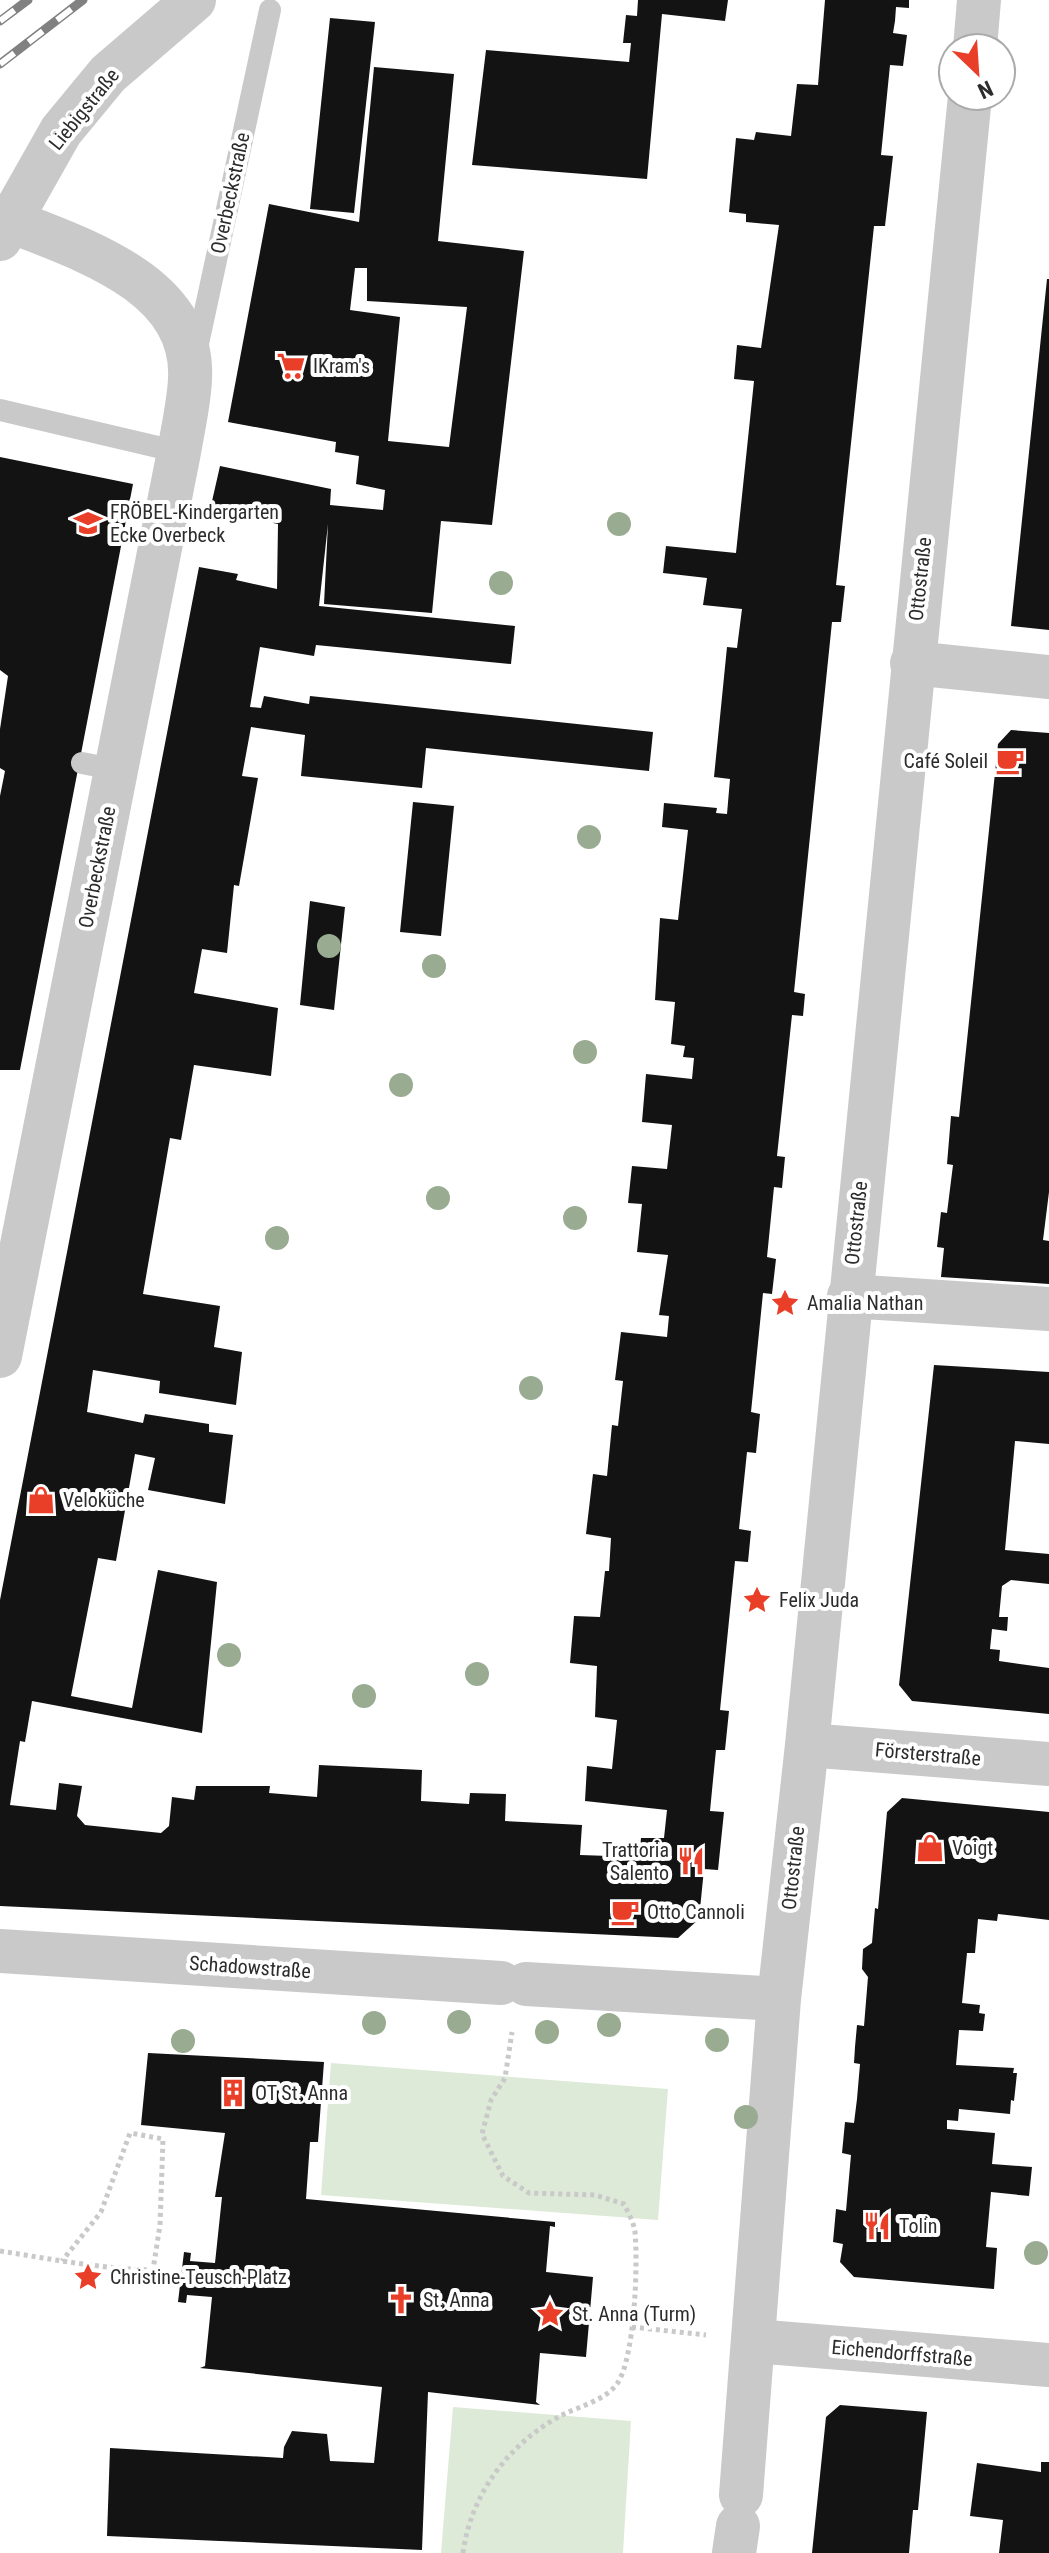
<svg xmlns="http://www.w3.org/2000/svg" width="1049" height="2553" font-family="'Roboto Condensed',sans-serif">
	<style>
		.green { fill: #deead8 }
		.building { fill: #131313; fill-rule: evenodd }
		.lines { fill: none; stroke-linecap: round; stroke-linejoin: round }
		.path { stroke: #c9c9c9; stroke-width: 5; stroke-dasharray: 4 4; stroke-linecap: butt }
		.service { stroke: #c9c9c9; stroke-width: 22 }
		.minor { stroke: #c9c9c9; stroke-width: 44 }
		.tertiary { stroke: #c9c9c9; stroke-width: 44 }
		.rail-casing { stroke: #818181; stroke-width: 9 }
		.rail { stroke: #fff; stroke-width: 6; stroke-dasharray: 18; stroke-linecap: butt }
		.tree { fill: #99ac92 }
		.labels { text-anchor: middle; stroke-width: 8; stroke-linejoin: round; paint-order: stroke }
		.street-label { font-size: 20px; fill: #2c2c2c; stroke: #fff }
		.poi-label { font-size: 20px; fill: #2c2c2c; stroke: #fff; text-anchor: start }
	</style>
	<rect width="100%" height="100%" fill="#fff"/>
	<path class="green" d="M331,2063L668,2089L658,2220L321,2195Z
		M453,2407L631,2421L623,2553H441Z"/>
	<path class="building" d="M638,0H728L725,21L662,14L647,179L472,165L486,50L629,62L631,43H623L626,15L637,16Z
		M825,0H909V8L896,7L895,21L893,33L907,35L903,66L890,65L881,155L893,156L885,226H874L836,585L845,586L841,622H832L794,992L805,994L803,1016L792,1015L777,1156L785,1157L782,1188L774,1187L767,1257L776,1259L772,1294L763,1293L751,1412L760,1414L756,1453L747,1452L739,1529L751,1531L748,1562L735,1561L720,1710L729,1711L725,1750H716L713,1780L710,1811L724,1812L718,1870L704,1869L699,1919L678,1938L0,1906V1600L199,567L238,574L236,580L277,589L278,524L210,510L220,466L331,489L330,505L383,510L385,490L356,484L359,456L335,452L336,442L228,422L269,204L359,222L374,67L454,74L438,241L524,251L492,525L441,521L432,613L324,604L328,524L319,606L515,626L511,664L316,645L314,656L260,647L250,707L261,708L264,696L309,704L310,696L653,732L649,771L426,748L422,788L301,776L305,735L251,727L242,776L258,778L239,886L234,885L227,953L202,949L194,993L278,1008L271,1076L194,1065L181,1140L170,1138L143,1294L220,1306L214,1347L242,1352L236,1405L159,1393L160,1381L93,1370L87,1412L143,1423L145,1414L209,1424V1432L233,1435L225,1504L148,1490L155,1458L135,1454L116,1561L98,1558L71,1696L132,1708L158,1570L217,1582L202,1733L32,1701L25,1742L20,1741L10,1805L56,1810L59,1783L82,1786L77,1816L85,1825L161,1833L169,1826L172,1797L194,1800L196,1786H270L269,1793L317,1797L319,1765L422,1770L421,1801L469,1804L470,1793L506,1794L505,1821L582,1825L580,1855L639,1857L641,1838H664L667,1810L585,1801L587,1766L612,1769L617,1720L595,1717L597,1666L570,1663L574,1616L600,1617L605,1571H609L611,1538L586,1534L593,1474L607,1476L612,1425L618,1426L623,1381L615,1380L621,1332L667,1337L669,1316L659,1315L668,1255L637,1252L642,1204L628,1203L632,1166L667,1169L672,1125L642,1122L646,1074L692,1079L694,1058L683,1057L685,1046L671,1044L675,1002L655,1000L660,918L678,920L688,830L662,827L664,803L717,808L716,813L727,814L730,779L714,777L727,647L737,648L742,609L703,605L707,578L663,573L666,546L736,553L754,381L734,379L737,345L761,348L779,225L746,222V214L729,212L736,138L754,140L756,132L791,136L797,84L818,85ZM355,268H367V301L467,307L449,447L388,441L400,317L350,310Z
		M330,18L375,22L354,213L310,209Z
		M1047,279H1049V630L1011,626Z
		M0,457L133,484L20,1070H0V796L5,771L0,768V729L8,676L0,670Z
		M1011,730L1049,733V1192L1043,1240L1049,1241V1284L941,1277L944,1248L937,1247L941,1212L947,1213L953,1165L947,1164L951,1116L959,1117L998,744Z
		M413,802L454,806L441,936L400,932Z
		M310,901L345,907L334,1010L300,1005Z
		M934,1365L1049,1372V1444L1015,1441L1005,1550L1049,1554V1584L1011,1580L1002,1586L999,1617H1008L1007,1631L992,1629L990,1649L1000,1650L999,1661L1049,1668V1714L912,1701L899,1685Z
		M902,1798L1049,1812V1920L998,1914L997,1921L978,1919L975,1953H967L962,2003L980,2005L979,2013L985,2014L983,2031L959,2030L956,2065L1014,2068L1013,2073H1017L1014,2101L1011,2100L1010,2114L959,2109L958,2121L947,2120V2129L995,2133L992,2164L1032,2167L1029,2196L991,2192L986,2247L997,2248L994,2289L854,2277L840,2262L843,2244L833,2242L836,2209L846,2211L851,2155L842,2153L845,2122L854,2123L857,2099L860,2064L854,2063L855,2047L857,2025L864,2026L868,1977L862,1969L863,1949L872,1943L875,1908L878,1909L887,1812Z
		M148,2053L324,2062L318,2142H310L306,2199L555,2222V2227L550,2226L546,2272L593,2277L586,2357L540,2353L536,2402L540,2405L428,2392L422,2550L107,2536L110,2448L283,2458L284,2447L292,2431L327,2434L330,2461L374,2463L382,2387L200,2368L205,2366L212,2297L187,2295L186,2303L178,2302L184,2252L191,2253L190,2261L215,2263L222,2197H215L225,2133L141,2125Z
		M840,2405L927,2412L918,2510H913L909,2553H812L826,2417Z
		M1041,2462H1049V2553H999L1003,2520L970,2516L977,2463L1041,2472Z"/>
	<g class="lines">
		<path class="path" d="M0,2251C51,2259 102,2269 153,2270L160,2225L163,2139L130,2133L101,2212L62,2261
			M153,2270L181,2276
			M632,2327L706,2335
			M463,2553C471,2493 510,2442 564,2414C581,2406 605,2400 617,2384C635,2358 638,2264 635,2232C634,2223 628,2212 624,2204L595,2195L529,2193L503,2176L482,2134L491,2100L505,2078L512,2032"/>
		<path class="service" d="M196,353L270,10
			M0,410L179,452
			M82,763L117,770"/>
		<path class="minor" d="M975,48L979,0
			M912,663L1049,677
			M849,1296L1049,1309
			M0,1356L179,452C183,428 189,403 190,379C195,284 81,249 11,221
			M807,1745L1049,1764
			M0,1951L501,1983
			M526,1984L779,1999
			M755,2341L1049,2365
			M741,2495L779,1999L807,1745L970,96
			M734,2553L738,2526"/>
		<path class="tertiary" d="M0,239L61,131L108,74L194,0"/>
		<defs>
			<path id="rail" d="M0,21L28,0
				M0,64L83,0"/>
		</defs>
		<use href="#rail" class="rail-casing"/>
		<use href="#rail" class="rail"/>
	</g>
	<g class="tree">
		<circle cx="619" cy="524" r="12"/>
		<circle cx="501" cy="583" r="12"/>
		<circle cx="589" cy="837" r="12"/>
		<circle cx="329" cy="946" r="12"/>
		<circle cx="434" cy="966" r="12"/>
		<circle cx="585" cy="1052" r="12"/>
		<circle cx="401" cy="1085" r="12"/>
		<circle cx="438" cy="1198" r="12"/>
		<circle cx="575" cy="1218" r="12"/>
		<circle cx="277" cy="1238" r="12"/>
		<circle cx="531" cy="1388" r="12"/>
		<circle cx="229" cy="1655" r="12"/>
		<circle cx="477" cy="1674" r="12"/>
		<circle cx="364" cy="1696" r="12"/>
		<circle cx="459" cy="2022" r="12"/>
		<circle cx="374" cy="2023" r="12"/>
		<circle cx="609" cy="2025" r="12"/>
		<circle cx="547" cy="2032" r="12"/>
		<circle cx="717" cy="2040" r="12"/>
		<circle cx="183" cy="2041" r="12"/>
		<circle cx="746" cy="2117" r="12"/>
		<circle cx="1036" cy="2253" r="12"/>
	</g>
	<defs>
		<symbol id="supermarket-bare" viewBox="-9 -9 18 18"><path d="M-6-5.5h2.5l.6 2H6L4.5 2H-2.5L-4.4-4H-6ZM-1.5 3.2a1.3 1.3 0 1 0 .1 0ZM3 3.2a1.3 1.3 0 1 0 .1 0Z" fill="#e93e27" stroke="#fff" stroke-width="2.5" paint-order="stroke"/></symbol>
		<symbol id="school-bare" viewBox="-9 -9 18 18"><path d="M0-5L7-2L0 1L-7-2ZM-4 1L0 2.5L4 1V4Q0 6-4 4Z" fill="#e93e27" stroke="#fff" stroke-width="2.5" paint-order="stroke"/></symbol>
		<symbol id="cafe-bare" viewBox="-9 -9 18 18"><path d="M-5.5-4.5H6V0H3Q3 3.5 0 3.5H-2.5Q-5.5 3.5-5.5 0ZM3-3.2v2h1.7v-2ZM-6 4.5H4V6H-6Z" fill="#e93e27" stroke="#fff" stroke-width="2.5" paint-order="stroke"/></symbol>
		<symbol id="sight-bare" viewBox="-9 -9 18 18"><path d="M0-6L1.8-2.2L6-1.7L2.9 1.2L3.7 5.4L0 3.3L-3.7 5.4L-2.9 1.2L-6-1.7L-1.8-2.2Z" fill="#e93e27" stroke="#fff" stroke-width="2.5" paint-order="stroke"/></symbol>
		<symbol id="shop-bare" viewBox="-9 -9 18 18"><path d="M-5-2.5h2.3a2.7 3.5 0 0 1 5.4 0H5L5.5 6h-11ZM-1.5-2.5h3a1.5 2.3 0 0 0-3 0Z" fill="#e93e27" stroke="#fff" stroke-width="2.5" paint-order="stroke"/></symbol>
		<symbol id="restaurant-bare" viewBox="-9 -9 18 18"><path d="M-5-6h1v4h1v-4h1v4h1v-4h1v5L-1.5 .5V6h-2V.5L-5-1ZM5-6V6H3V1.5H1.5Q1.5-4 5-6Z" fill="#e93e27" stroke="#fff" stroke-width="2.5" paint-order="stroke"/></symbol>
		<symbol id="building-bare" viewBox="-9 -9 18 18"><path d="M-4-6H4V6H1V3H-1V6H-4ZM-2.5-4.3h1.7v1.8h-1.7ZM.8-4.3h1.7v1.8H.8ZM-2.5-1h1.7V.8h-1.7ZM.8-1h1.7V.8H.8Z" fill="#e93e27" stroke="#fff" stroke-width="2.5" paint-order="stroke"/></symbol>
		<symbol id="church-bare" viewBox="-9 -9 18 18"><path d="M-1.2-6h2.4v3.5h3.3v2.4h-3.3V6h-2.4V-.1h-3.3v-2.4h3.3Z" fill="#e93e27" stroke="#fff" stroke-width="2.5" paint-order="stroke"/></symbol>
	</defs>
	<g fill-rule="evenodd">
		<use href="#supermarket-bare" x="271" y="346" width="40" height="40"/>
		<use href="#school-bare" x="68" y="503" width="40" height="40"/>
		<use href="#cafe-bare" x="990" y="741" width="40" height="40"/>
		<use href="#sight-bare" x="765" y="1283" width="40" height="40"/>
		<use href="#shop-bare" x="21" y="1480" width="40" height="40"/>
		<use href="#sight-bare" x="737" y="1580" width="40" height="40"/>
		<use href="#shop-bare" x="910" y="1828" width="40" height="40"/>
		<use href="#restaurant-bare" x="671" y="1841" width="40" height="40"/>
		<use href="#cafe-bare" x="605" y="1892" width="40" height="40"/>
		<use href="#building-bare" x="213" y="2073" width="40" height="40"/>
		<use href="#restaurant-bare" x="857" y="2206" width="40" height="40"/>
		<use href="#sight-bare" x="68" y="2257" width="40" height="40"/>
		<use href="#church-bare" x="381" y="2280" width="40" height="40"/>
		<use href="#sight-bare" x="530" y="2294" width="40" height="40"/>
	</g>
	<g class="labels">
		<g class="street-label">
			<text transform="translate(84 109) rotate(-51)" y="7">Liebigstraße</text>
			<text transform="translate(230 193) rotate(-78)" y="7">Overbeckstraße</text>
			<text transform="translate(920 579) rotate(-84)" y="7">Ottostraße</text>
			<text transform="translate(97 867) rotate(-79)" y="7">Overbeckstraße</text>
			<text transform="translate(856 1223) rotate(-84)" y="7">Ottostraße</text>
			<text transform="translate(928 1754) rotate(5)" y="7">Försterstraße</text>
			<text transform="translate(793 1868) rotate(-84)" y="7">Ottostraße</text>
			<text transform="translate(250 1967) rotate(4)" y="7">Schadowstraße</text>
			<text transform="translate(902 2353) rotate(5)" y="7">Eichendorffstraße</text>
		</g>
		<g class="poi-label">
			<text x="313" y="373">IKram's</text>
			<text x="110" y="519">FRÖBEL-Kindergarten<tspan x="110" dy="23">Ecke Overbeck</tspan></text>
			<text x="988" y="768" text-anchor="end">Café Soleil</text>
			<text x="807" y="1310">Amalia Nathan</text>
			<text x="63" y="1507">Veloküche</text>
			<text x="779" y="1607">Felix Juda</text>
			<text x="952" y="1855">Voigt</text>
			<text x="669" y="1857" text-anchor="end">Trattoria<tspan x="669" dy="23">Salento</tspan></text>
			<text x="647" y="1919">Otto Cannoli</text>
			<text x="255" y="2100">OT St. Anna</text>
			<text x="899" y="2233">Tolin</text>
			<text x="110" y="2284">Christine-Teusch-Platz</text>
			<text x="423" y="2307">St. Anna</text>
			<text x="572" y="2321">St. Anna (Turm)</text>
		</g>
	</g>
	<g transform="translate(977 72) rotate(155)"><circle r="38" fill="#ffffff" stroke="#ababab" stroke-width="2"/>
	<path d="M0-6L14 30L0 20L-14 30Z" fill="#e93e27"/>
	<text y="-12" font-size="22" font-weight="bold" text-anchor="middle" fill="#2c2c2c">N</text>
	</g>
</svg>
